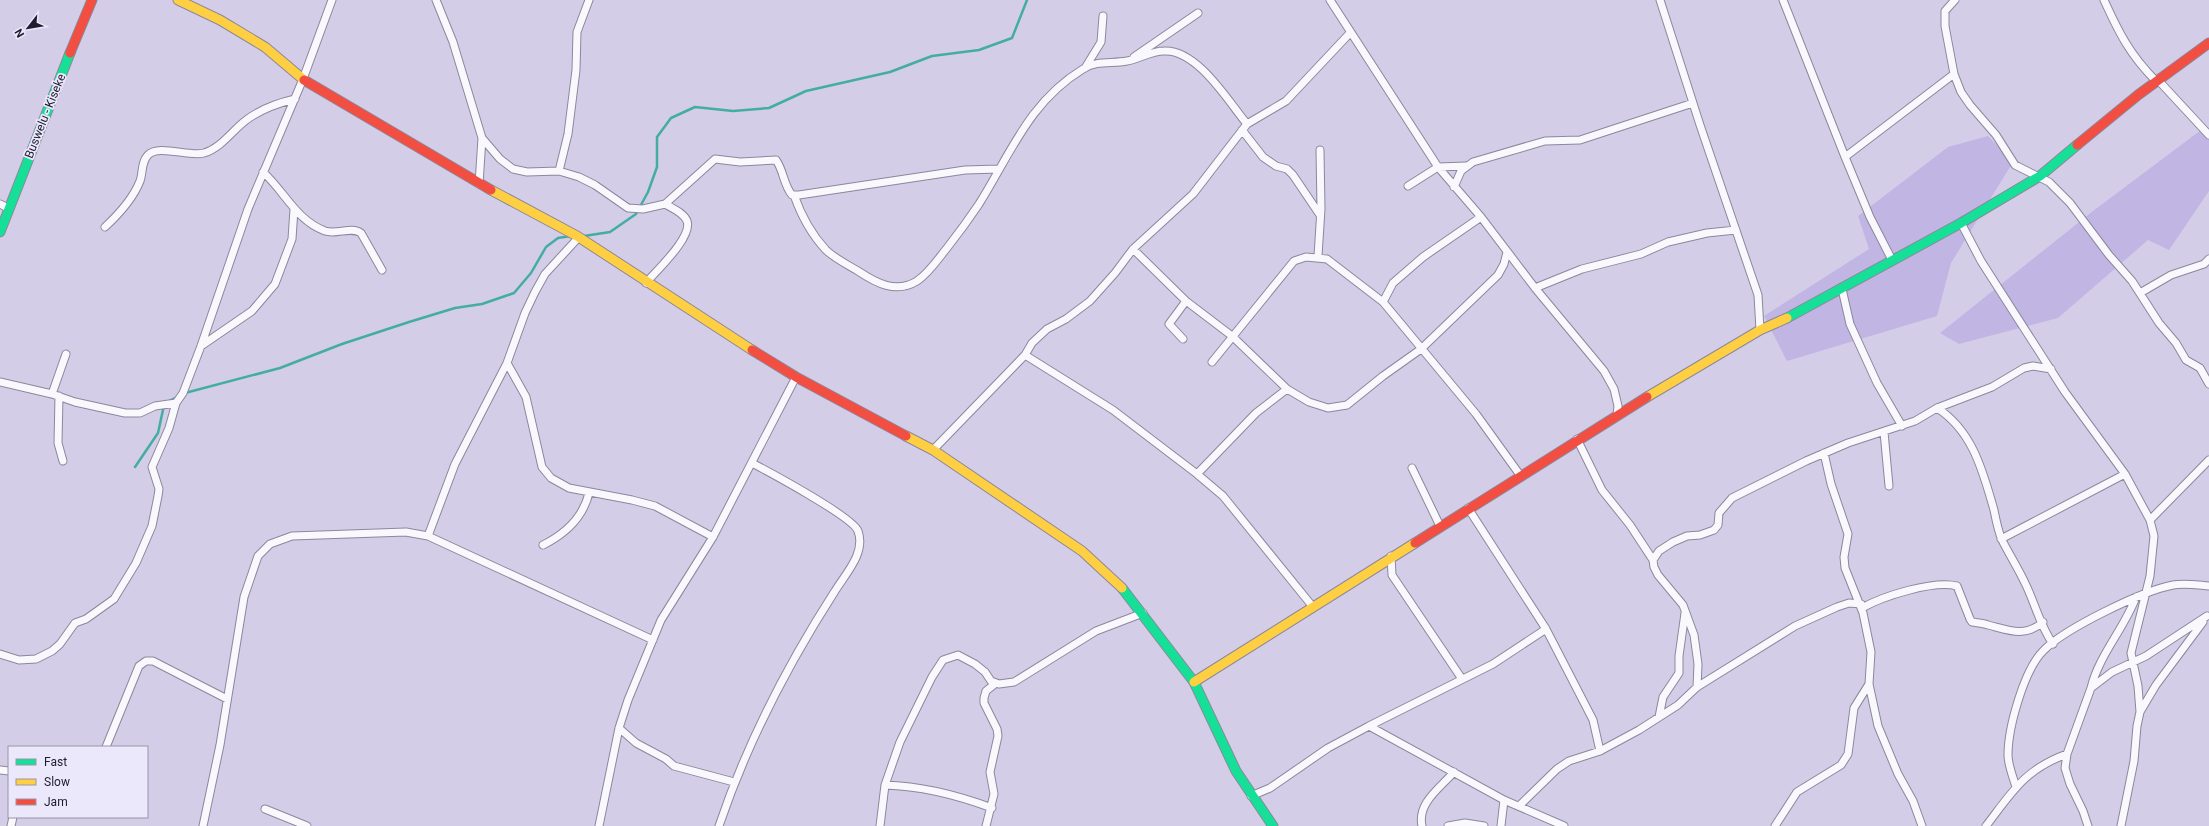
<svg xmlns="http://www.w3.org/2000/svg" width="2209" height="826" font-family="Roboto,sans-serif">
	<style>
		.green { fill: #c1b5e3 }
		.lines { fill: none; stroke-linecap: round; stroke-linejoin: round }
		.stream { stroke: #44ada3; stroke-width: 2.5 }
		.street-casing { stroke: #8c879b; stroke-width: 9 }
		.fast-casing { stroke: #8c879b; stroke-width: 11 }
		.slow-casing { stroke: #8c879b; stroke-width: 11 }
		.jam-casing { stroke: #8c879b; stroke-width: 11 }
		.street { stroke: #f9f8fc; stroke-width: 7 }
		.fast { stroke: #16e098; stroke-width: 9 }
		.slow { stroke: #ffcf43; stroke-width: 9 }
		.jam { stroke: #f24e42; stroke-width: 9 }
		.labels { text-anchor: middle; stroke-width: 3.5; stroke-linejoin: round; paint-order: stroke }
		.street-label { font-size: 12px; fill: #201b2e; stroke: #ece8fc }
	</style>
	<rect width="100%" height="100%" fill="#d4cde8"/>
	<path class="green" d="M2201,130L2209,140V191L2169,250L2148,240L2058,318L1959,344L1940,333L2093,211Z
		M1988,136L2013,162L1951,263L1937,316L1787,361L1764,316L1869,249L1858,216L1948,147Z"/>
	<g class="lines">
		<path class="stream" d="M584,236L610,232L636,214L648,192L657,167V137L671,118L695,107L733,111L769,108L806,91L890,72L932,56L979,50L1012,38L1027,0
			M185,393L280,368L342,344L409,322L455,308L482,304L514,293L531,273L546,247L558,238L571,236
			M169,401L179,396
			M135,467L158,433L164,405"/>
		<defs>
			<path id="street" d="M436,0L453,42L482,138L479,184
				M1330,0L1438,167L1481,217L1535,288L1604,371L1614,389L1618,406L1617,415
				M1660,0L1700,125L1758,295L1760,330
				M1783,0L1845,157L1870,217L1892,260
				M1955,0L1945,11V26L1954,74L1961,92L1970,105L1996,135L2015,165L2049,182L2070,203L2109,255L2132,281L2159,323L2176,343L2186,360L2200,368L2209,384
				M2104,0C2119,33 2130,55 2156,81
				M1134,57L1198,13
				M1085,68L1101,42L1103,16
				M2158,80L2209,135
				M1242,130L1263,157L1276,166L1287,169L1293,175L1320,215
				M482,138L500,159L513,169L527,172L559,171L579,177L595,185L628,208L643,209L665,204L715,159L740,162L776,160C784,171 783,184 792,195H799L965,170L999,169
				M1845,157L1954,74
				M559,171L568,134L576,70L577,32L589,0
				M263,172C285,192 296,220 325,231C337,235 351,226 361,233L382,270
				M1408,186L1438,167L1466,166
				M1454,187L1461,171L1473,162L1545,141L1580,140L1693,103
				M794,195C801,215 811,234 826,250C834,258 848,265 858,271C876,283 896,294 917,281C929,273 938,259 947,248C958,234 969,219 979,204C1011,153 1029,102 1083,69C1097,60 1112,64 1127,61C1139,59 1151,51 1164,51C1197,49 1228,101 1247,124
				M0,204L8,208
				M1481,217L1423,257L1393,283L1383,302L1476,414L1520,475
				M1961,223L1981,261L2065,392L2125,474L2150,520L2154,536L2150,576L2131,653L2138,686L2140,712
				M105,227C119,214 133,199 140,181C143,173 141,162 148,155C158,144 189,157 204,153C221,148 232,131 245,121C259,110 278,103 295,99
				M1133,249L1186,301L1232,336L1287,389L1309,402L1328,408L1347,405L1383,376L1421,349L1498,275L1504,264L1507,252
				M1318,256L1321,209L1320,150
				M646,283C656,271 693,237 687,221C684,213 672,208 665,204
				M1535,288L1582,269L1641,254L1668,242L1707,233L1736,230
				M1842,289L1850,324L1877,383L1902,426
				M2140,293L2171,275L2204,264L2209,259
				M1183,339L1169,324L1186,301
				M201,346L252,311L275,284L292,239L294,209
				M1025,355L1113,410L1197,474L1223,496L1313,607
				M1212,362L1294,261L1306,257L1327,259L1383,302
				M507,363L526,397L542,467L551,478L569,488L632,500L655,506L713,537
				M0,382L52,394L75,402L125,413H140L155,406L176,403
				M52,394L66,354
				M59,396L58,443L63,461
				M1937,408C1973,431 1983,472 1994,510C1996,520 1998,531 2002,540C2009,554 2018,568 2025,583C2035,603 2040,626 2053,644
				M1884,432L1889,486
				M1577,439L1602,490L1630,525L1653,560
				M933,450L1025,355L1032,343L1047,329L1066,319L1090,301L1115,273L1133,249L1193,194L1247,124L1286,101L1350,33
				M1824,453L1831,484L1848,534L1844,557L1845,568L1863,613L1871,652L1869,684L1878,726L1898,774L1913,801L1922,826
				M1412,468L1440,526
				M1197,474L1256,413L1287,389
				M1468,508L1546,629L1593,720L1600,751
				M2150,520L2209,460
				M428,536L455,464L507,363L525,313L535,292L545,274L579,237
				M2001,539L2125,474
				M543,545C565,534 583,518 589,493
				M1391,556L1392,575L1462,679
				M1862,608C1883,596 1934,580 1957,586L1970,619L1972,622C1978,623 1983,623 1988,625C2008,630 2025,638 2043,622
				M0,654L19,660L36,659L52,651L60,644L75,623L86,619L114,599L136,563L152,526L158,496L159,489L152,467L169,428L176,403L183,393L201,346L248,209L303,79L332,0
				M1697,687L1698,664L1694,635L1683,605L1658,575L1654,567L1653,560L1659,551L1673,542L1687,536L1700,535L1714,530L1718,525L1719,513L1732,498L1806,461L1848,443L1915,421L1937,408L1992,387L2024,368L2033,366L2051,369
				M2091,688C2099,655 2124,629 2136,597
				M1659,717L1663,697L1679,673V656L1685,613
				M1369,726L1493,664L1546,629
				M619,728L636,743L666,759L674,766L734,782
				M106,747L139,666L146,661H153L227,699
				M0,770L9,771
				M885,785C922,786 957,795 992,808
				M2016,787C2013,777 2008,765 2008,755C2008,728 2024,669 2044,650C2066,628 2142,591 2173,585C2185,583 2197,585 2209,586
				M1251,796L1270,788L1328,748L1369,726L1504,800L1564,826
				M1519,806L1557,769L1569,761L1600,751L1639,730L1678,705L1697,687L1795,626L1837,607L1849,603L1861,604
				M265,809L307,826
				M11,826L13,817
				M203,826L220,745L244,597L258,556L270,544L292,536L406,532L428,536L653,640
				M599,826L619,728L628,700L661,620L713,537L796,377
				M719,826C747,743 788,664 835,591C846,573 866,553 858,531C853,517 769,472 752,463
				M880,826L885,785L900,742L932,677L943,660L958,655L975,664L985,672L991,681L999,684L1014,682L1096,631L1143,613
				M986,826L994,794L990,772L998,736L997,729L984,703V698L986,691L996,683
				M1422,826C1417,803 1440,788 1454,772
				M1448,826L1465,823L1484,826
				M1501,826L1504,800
				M1775,826L1797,792L1841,765L1848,754L1854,708L1869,684
				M1986,826C2012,792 2025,769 2067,754
				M2088,826L2083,811L2070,784L2065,768L2067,754L2091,688L2112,672L2146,656L2207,616
				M2121,826L2134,761L2137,726L2140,712L2156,685L2203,622"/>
			<path id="fast" d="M0,232L70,53
				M1787,318L1961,223L2040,176L2077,145
				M1122,588L1194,682L1236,771L1273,826"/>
			<path id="slow" d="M178,0L220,20L265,47L304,80
				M491,190L577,236L752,350
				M1647,397L1760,330L1787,318
				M906,436L933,450L1082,551L1122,588
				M1194,682L1415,543"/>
			<path id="jam" d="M70,53L92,0
				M304,80L491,190
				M2077,145L2138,95L2209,43
				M752,350L796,377L906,436
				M1415,543L1647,397"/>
		</defs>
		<use href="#street" class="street-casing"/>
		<use href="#fast" class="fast-casing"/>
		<use href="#slow" class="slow-casing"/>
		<use href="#jam" class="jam-casing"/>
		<use href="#street" class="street"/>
		<use href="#fast" class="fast"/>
		<use href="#slow" class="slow"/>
		<use href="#jam" class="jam"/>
	</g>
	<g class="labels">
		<g class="street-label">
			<text transform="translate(45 116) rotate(-68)" y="4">Buswelu - Kiseke</text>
		</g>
	</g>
	<rect x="8" y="746" width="140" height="72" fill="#ece8fc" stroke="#9a96aa"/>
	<rect x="16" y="759" width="20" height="6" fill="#16e098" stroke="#9a96aa"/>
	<text x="44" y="766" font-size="12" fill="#201b2e">Fast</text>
	<rect x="16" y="779" width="20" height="6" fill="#ffcf43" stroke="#9a96aa"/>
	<text x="44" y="786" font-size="12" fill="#201b2e">Slow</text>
	<rect x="16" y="799" width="20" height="6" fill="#f24e42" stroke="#9a96aa"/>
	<text x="44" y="806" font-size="12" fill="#201b2e">Jam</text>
	<g transform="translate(28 28) rotate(239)" stroke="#ece8fc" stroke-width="3" paint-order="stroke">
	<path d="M0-3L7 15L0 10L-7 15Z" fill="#201b2e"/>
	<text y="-6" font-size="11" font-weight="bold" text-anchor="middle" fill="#201b2e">N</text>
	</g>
</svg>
